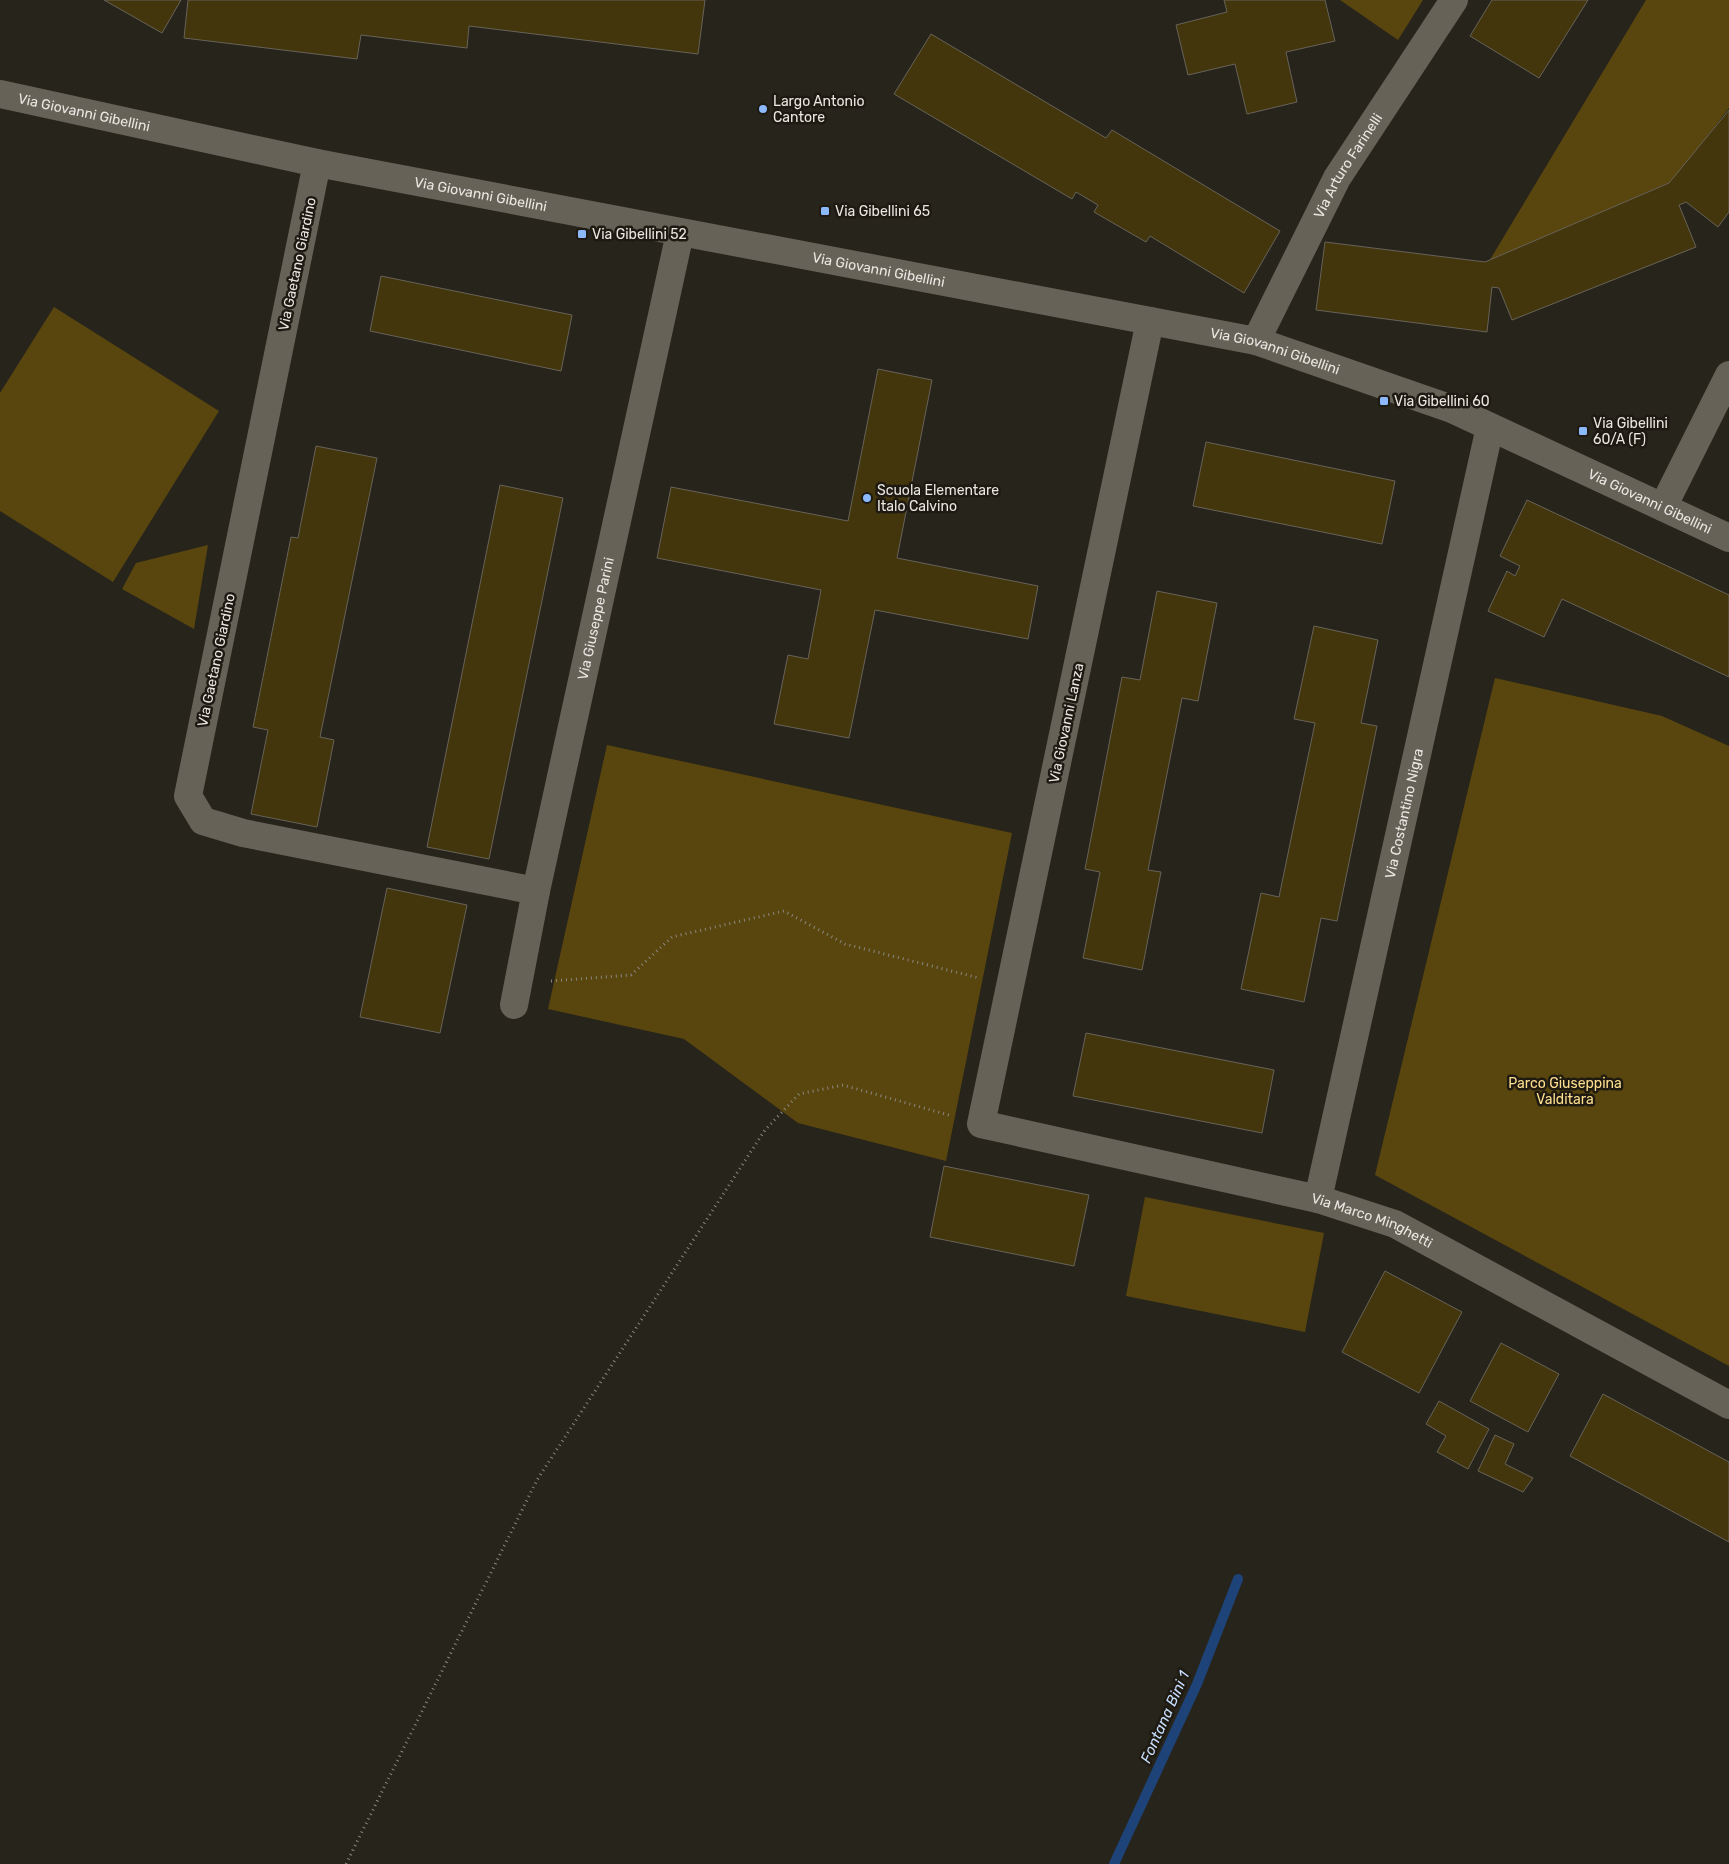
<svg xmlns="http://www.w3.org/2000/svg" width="1729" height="1864" font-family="Rubik,sans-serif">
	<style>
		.green { fill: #59460f }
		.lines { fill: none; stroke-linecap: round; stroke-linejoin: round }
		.stream { stroke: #1e4378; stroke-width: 10 }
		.building { fill: #43350c; stroke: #676359 }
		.path { stroke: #89877f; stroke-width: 3; stroke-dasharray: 1 4; stroke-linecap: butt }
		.minor { stroke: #666258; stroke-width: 28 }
		.poi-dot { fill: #8bb9fc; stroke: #1e1a12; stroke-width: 2 }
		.labels { text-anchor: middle; stroke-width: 5; stroke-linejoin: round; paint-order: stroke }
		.poi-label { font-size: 14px; fill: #e9e7e1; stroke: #1e1a12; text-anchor: start }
		.street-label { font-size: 14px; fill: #e9e7e1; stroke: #1e1a12 }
		.park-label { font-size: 14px; fill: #fedf90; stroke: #1e1a12 }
		.water-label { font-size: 15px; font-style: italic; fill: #c7defe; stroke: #1e1a12 }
	</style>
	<rect width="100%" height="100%" fill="#27241b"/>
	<path class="green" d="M1340,0H1423L1398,40Z
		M1646,0H1729V108L1673,181L1488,263Z
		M54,307L219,411L113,582L0,511V393Z
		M208,545L194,629L122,589L136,563Z
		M1495,678L1662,716L1729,746V1366L1375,1175Z
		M607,745L1012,833L946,1161L798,1123L684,1039L548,1009Z
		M1145,1197L1324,1233L1305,1332L1126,1296Z"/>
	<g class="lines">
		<path class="stream" d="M1114,1864L1197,1684L1238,1579"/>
	</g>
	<path class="building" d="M104,0H181L162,33Z
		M188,0H705L698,54L469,26L467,48L361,35L357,59L184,38Z
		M1224,0H1325L1335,41L1286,52L1297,102L1247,114L1235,64L1188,75L1176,25L1227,12Z
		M1492,0H1588L1539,78L1470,36Z
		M931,34L1106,138L1112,130L1280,231L1244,293L1150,236L1146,242L1094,212L1098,205L1076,192L1072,199L894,94Z
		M1729,110V212L1718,227L1686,202L1679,205L1696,247L1512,320L1499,288L1492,287L1487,332L1316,310L1325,242L1485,262L1669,183Z
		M381,276L572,315L561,371L370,331Z
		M878,369L932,380L897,558L1038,586L1028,639L875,610L849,738L774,724L788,655L808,659L821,590L657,558L671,487L848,521Z
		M1206,442L1395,481L1382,544L1193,506Z
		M316,446L377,458L320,737L334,740L317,827L251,814L268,730L253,727L291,537L298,538Z
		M500,485L563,498L489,859L427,847Z
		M1527,500L1729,595V677L1562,599L1544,637L1488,611L1507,571L1515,576L1520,566L1500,556Z
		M1157,591L1217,603L1198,701L1182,698L1148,870L1161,872L1142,970L1083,958L1100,872L1085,869L1122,677L1140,680Z
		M1314,626L1378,640L1361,723L1377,726L1337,921L1321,918L1304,1002L1241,989L1261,893L1279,897L1315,723L1294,719Z
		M387,888L467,905L440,1033L360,1017Z
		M1086,1033L1274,1070L1262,1133L1073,1096Z
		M944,1166L1089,1195L1074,1266L930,1237Z
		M1385,1271L1462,1312L1419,1393L1342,1352Z
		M1501,1343L1559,1374L1528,1432L1470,1401Z
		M1603,1394L1729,1462V1542L1570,1456Z
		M1439,1401L1489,1429L1468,1469L1437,1452L1446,1436L1426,1424Z
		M1495,1435L1514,1444L1505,1464L1533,1478L1523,1492L1478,1471Z"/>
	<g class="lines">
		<path class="path" d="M551,981L631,975L672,937L784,911L845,944L979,978
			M346,1864L537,1480L765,1130L799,1094L843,1085L952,1116"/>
		<g class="minor">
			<path id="s1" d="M0,94L317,163L1256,341L1452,409L1729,538"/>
			<path d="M317,163L188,796L203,821L243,833L536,891"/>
			<path id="s2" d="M1150,321L981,1124L1318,1199L1395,1224L1729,1405"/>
			<path id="s3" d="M1256,341L1337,178L1454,0"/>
			<path d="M1663,507L1729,375"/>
			<path id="s4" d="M514,1005L536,891L680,233"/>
			<path id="s5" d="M1318,1199L1490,427"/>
		</g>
	</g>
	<g class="poi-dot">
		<circle cx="763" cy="109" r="5"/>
		<rect x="820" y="206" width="10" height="10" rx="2.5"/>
		<rect x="577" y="229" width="10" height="10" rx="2.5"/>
		<rect x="1379" y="396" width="10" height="10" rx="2.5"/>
		<rect x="1578" y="426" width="10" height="10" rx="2.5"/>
		<circle cx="867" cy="498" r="5"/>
	</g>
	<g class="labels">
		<g class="poi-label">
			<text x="773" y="106">Largo Antonio<tspan x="773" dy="16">Cantore</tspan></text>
			<text x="835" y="216">Via Gibellini 65</text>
			<text x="592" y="239">Via Gibellini 52</text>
			<text x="1394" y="406">Via Gibellini 60</text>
			<text x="1593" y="428">Via Gibellini<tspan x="1593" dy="16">60/A (F)</tspan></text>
			<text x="877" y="495">Scuola Elementare<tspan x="877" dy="16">Italo Calvino</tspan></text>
		</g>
		<g class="street-label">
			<text dy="5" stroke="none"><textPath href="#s1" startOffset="86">Via Giovanni Gibellini</textPath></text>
			<text dy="5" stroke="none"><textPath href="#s3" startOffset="198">Via Arturo Farinelli</textPath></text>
			<text dy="5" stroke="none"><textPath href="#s1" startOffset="491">Via Giovanni Gibellini</textPath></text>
			<text transform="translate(297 264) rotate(-78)" y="5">Via Gaetano Giardino</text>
			<text dy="5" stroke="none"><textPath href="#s1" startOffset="896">Via Giovanni Gibellini</textPath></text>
			<text dy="5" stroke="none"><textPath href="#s1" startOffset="1301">Via Giovanni Gibellini</textPath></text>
			<text dy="5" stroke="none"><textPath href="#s1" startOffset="1706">Via Giovanni Gibellini</textPath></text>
			<text dy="5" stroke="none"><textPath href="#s4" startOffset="395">Via Giuseppe Parini</textPath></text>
			<text transform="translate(216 660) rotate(-78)" y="5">Via Gaetano Giardino</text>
			<text transform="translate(1066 723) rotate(-78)" y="5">Via Giovanni Lanza</text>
			<text dy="5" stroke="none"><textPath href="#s5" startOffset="395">Via Costantino Nigra</textPath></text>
			<text dy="5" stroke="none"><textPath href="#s2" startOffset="1224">Via Marco Minghetti</textPath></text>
		</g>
		<g class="park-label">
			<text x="1565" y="1088">Parco Giuseppina<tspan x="1565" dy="16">Valditara</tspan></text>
		</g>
		<g class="water-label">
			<text transform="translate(1165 1717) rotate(-66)" y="5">Fontana Bini 1</text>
		</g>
	</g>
</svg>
